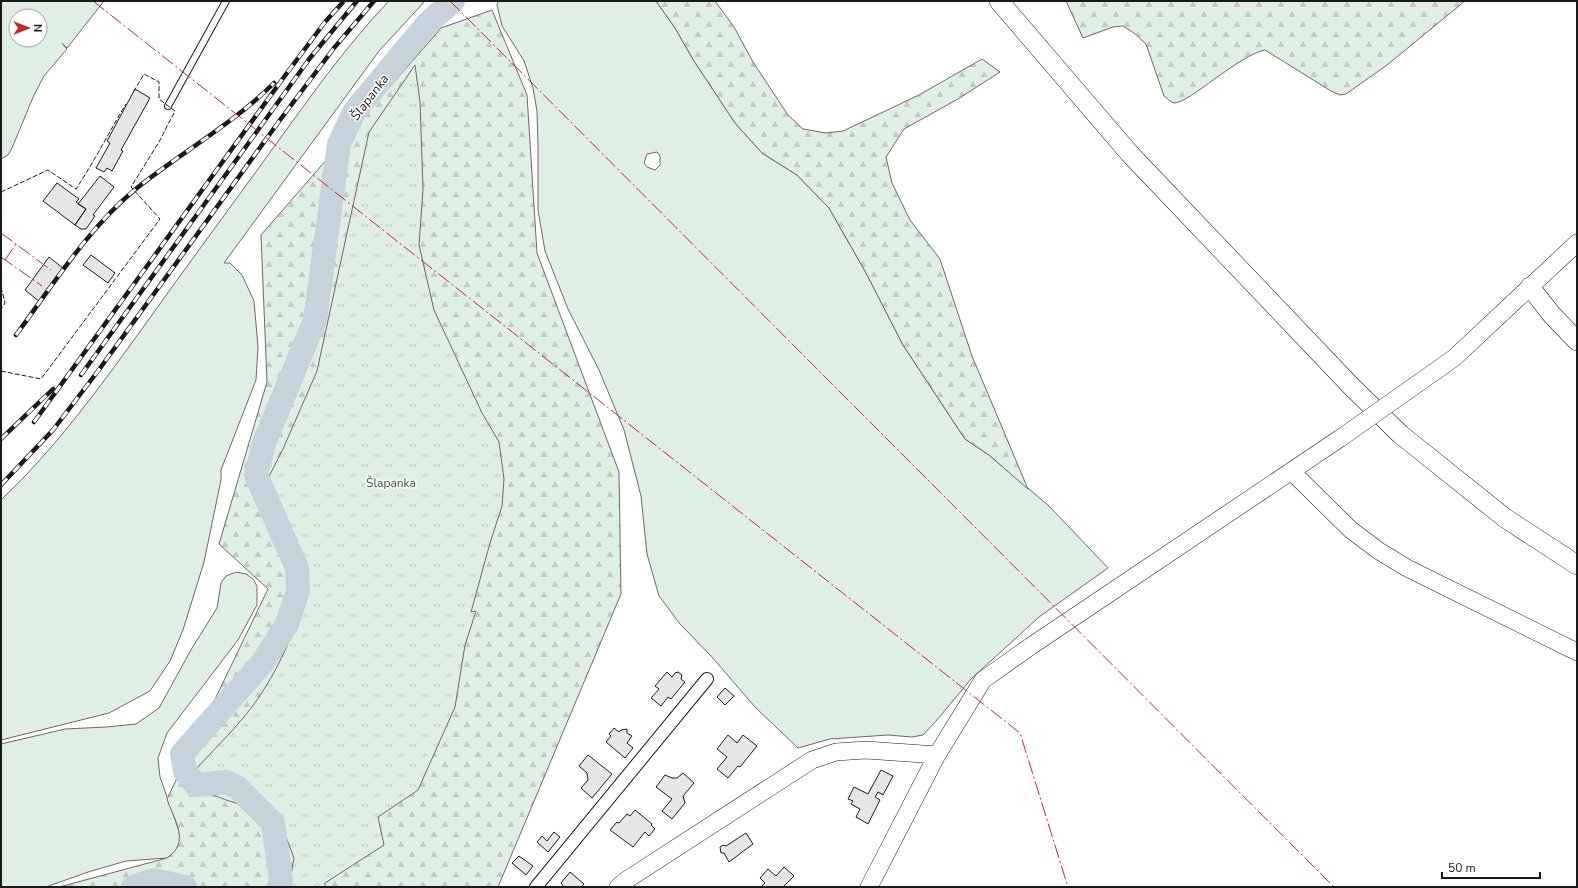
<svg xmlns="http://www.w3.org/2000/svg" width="1578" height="888" font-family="'Nunito Sans',sans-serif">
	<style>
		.green { fill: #e0efe3; stroke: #6a6a6a; fill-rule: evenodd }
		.forest { fill: url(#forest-firs); stroke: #6a6a6a }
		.park { fill: url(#park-tufts); stroke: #6a6a6a }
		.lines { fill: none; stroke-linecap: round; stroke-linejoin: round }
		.river { stroke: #c6d2dc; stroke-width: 24 }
		.building { fill: #e6e6e6; stroke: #1a1a1a }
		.lane-casing { stroke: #1a1a1a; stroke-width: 8 }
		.street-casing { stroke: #1a1a1a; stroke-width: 14 }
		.secondary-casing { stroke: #1a1a1a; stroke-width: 18 }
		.primary-casing { stroke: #1a1a1a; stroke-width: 20 }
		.lane { stroke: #fff; stroke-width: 6 }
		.street { stroke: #fff; stroke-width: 12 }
		.secondary { stroke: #fff; stroke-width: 17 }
		.primary { stroke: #fff; stroke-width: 19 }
		.rail-casing { stroke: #1a1a1a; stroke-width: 4.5 }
		.rail { stroke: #fff; stroke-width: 3; stroke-dasharray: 9; stroke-linecap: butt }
		.secondary-bridge-casing { stroke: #1a1a1a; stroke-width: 18; stroke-linecap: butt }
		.secondary-bridge { stroke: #fff; stroke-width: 17 }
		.fence { stroke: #1a1a1a; stroke-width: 1; stroke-dasharray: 5 2; stroke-linecap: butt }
		.power { stroke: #c62828; stroke-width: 1; stroke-dasharray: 14 3 2 3; stroke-linecap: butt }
		.labels { text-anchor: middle; stroke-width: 3; stroke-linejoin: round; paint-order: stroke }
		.park-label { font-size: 12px; fill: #2b5a34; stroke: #fff }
		.water-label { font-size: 13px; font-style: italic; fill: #1a1a1a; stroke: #fff }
	</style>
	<defs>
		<pattern id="forest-firs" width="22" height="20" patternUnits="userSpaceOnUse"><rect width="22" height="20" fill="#e0efe3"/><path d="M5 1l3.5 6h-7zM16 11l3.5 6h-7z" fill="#c0ccc2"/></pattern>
		<pattern id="park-tufts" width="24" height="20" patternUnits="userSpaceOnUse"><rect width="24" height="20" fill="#e0efe3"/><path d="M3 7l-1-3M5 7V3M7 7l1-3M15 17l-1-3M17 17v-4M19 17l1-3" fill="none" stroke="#c0ccc2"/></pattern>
	</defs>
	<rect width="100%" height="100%" fill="#fff"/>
	<path class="green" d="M1,1H104L67,48L62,43L67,49L44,76L34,95L12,148L8,155L1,159ZM16,16H40V40H16Z
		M389,1H425L379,51L224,263H230L242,275L254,301L258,347L256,380L221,470V480L204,562L183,630L170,661L150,691L109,713L1,740V500C56,448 100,387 144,326C186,267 229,209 271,151C308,100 345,47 389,1Z
		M498,1H656L675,28L694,61L735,123L762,153L797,175L829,208L865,271L903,345L965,439L989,455L1049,506L1108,568L1039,617L971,679L937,720L923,735L912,737L888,735L830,739L798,748L755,707L712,657L680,624L659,596L647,554L641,496L624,430L599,370L568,309L545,251L538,210V147L537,111L533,88L524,61L502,26L497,5ZM657,152L660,156V165L655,170L647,167L644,163L647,154Z
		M236,572L246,574L253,579L257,586V605L238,640L167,733L158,758L160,777L179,831L180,840L178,846L174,853L167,858L126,861L88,872L46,887H1V744L65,729L106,727L136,724L159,708L192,648L217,608L221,583L226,576Z"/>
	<path class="forest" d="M656,1H715L734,27L753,62L788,115L803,129L826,133L843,131L919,95L982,59L1000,72L958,99L904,129L886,157L892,183L910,220L940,259L972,356L1028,489L989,455L965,439L903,345L865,271L829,208L797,175L762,153L735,123L694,61L675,28Z
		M1066,1H1465L1387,65L1346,94L1340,95L1331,91L1265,50C1239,55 1188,104 1174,103C1170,102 1167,98 1164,96L1146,44L1134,33L1123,26L1113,27L1083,38Z
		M492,10L527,95L537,253L619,472L621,594L498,887H59L167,858C191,842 174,820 167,799L268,589L219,544L267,382L261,235L441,28Z"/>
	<path class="park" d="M415,65L420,102L423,189L419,245L434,310L482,413L499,442L504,479L502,506L490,543L471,612L476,611L465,645L455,707L418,790L378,817L384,845L325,883V887H289L294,858L278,816L226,800L201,790L195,770C218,745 249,716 266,686C280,664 293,634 302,609L298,608L301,584L299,557L289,531L277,518L256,502L283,449L317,371L369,132Z"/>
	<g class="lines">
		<path class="river" d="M133,887L153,880L185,887
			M279,887L281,880L273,823L237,787L226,782L196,785L185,771L182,754L263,662L287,624L298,591L297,568L256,475L264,443L315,320L339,144L354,112L427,24L453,1"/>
	</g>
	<path class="building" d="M135,89L150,98L121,150L123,151L112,171L107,168L104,172L96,168L110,143L107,141Z
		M100,176L114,187L93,215L95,216L86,229H81L75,225L86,209L78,204Z
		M57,183L79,199L76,202L86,209L75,225L43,201Z
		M91,255L115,273L108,283L83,265Z
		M49,257L64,269L40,302L25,290Z
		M667,672L672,677L675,673L678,672L682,675L681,679L685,682L671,699L668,697L661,706L651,698L659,689L655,686Z
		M725,688L734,696L725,705L717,697Z
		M614,728L619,732L621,730L627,729V733L632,736L627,743L633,748L625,758L606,742L611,736L609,734Z
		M728,735L737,743L743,735L757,746L740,767L738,766L728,778L717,769L727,757L717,749Z
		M588,755L612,774L592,798L581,788L588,780L587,773L579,766Z
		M881,770L893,776L883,795L878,792L875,797L880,800L868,824L856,817L860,809L851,804L853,801L848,799L854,787L868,794Z
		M683,773L694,783L683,796L685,803L672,819L662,811L672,799L656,787L665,775L672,778H677Z
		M635,810L652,824L651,825L655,829L649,836L645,832L633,847L610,830L617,822L619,823L627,814L630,816Z
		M554,832L560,837L548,852L537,842L542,836L547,841Z
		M746,833L753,844L729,862L724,853H721L720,847L723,845L726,846Z
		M519,856L533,866L526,875L512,863Z
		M784,867L794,876L783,887H761L765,883L760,878L768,869L776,876Z
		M570,872L584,884L581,887H564L561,883Z"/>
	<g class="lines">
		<defs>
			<path id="lane" d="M168,106L226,1"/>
			<path id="street" d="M536,887L707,679"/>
			<path id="secondary" d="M1410,389L1454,358L1577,243
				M1291,471L1351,530L1379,551L1407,568L1577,652
				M618,887L625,881L812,760L836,752L866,750L937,755
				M869,887L937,755L983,680L1031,646L1342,437"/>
			<path id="primary" d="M999,1L1130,154L1351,386L1400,434L1505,518L1577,565
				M1530,287L1552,315L1577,341"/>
		</defs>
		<use href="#lane" class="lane-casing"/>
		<use href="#street" class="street-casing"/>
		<use href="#secondary" class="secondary-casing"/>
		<use href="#primary" class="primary-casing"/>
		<use href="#lane" class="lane"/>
		<use href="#street" class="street"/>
		<use href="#secondary" class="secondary"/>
		<use href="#primary" class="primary"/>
		<defs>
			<path id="rail" d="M16,335C53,285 88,228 137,188C182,152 233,124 274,83
				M81,375L310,58L357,1
				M34,422L284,77L325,22L344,1
				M1,439L53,389
				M1,485L53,430L98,371L280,120L334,48L374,1"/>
		</defs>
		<use href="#rail" class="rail-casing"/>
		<use href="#rail" class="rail"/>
		<defs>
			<path id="secondary-bridge" d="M1342,437L1410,389"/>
		</defs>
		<use href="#secondary-bridge" class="secondary-bridge-casing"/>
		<use href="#secondary-bridge" class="secondary-bridge"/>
		<path class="fence" d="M1,192L48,170L76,189C94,162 109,132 126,104
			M1,287L5,303L1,309
			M1,371L41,379L160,219L131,187L159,142L175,111L159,99V82L144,74L134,91"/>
		<path class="power" d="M93,1L1020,733L1068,887
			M450,1L1334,887
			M1,233L51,270
			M1,257L42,286
			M5,260L16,244"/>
	</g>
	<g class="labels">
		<g class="park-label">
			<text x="391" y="487">Šlapanka</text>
		</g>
		<g class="water-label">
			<text transform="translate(369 97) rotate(-53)" y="5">Šlapanka</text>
		</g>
	</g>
	<rect width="1578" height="888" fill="none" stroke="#1a1a1a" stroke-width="4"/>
	<g transform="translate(28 28) rotate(90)"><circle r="19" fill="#ffffff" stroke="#a3a3a3"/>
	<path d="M0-3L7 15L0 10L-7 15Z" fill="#c62828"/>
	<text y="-6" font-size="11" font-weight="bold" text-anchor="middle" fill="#1a1a1a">N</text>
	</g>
	<path d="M1442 872v6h98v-6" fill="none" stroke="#1a1a1a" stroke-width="2"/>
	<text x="1448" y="872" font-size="12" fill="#1a1a1a" stroke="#ffffff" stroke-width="3" paint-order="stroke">50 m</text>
</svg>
